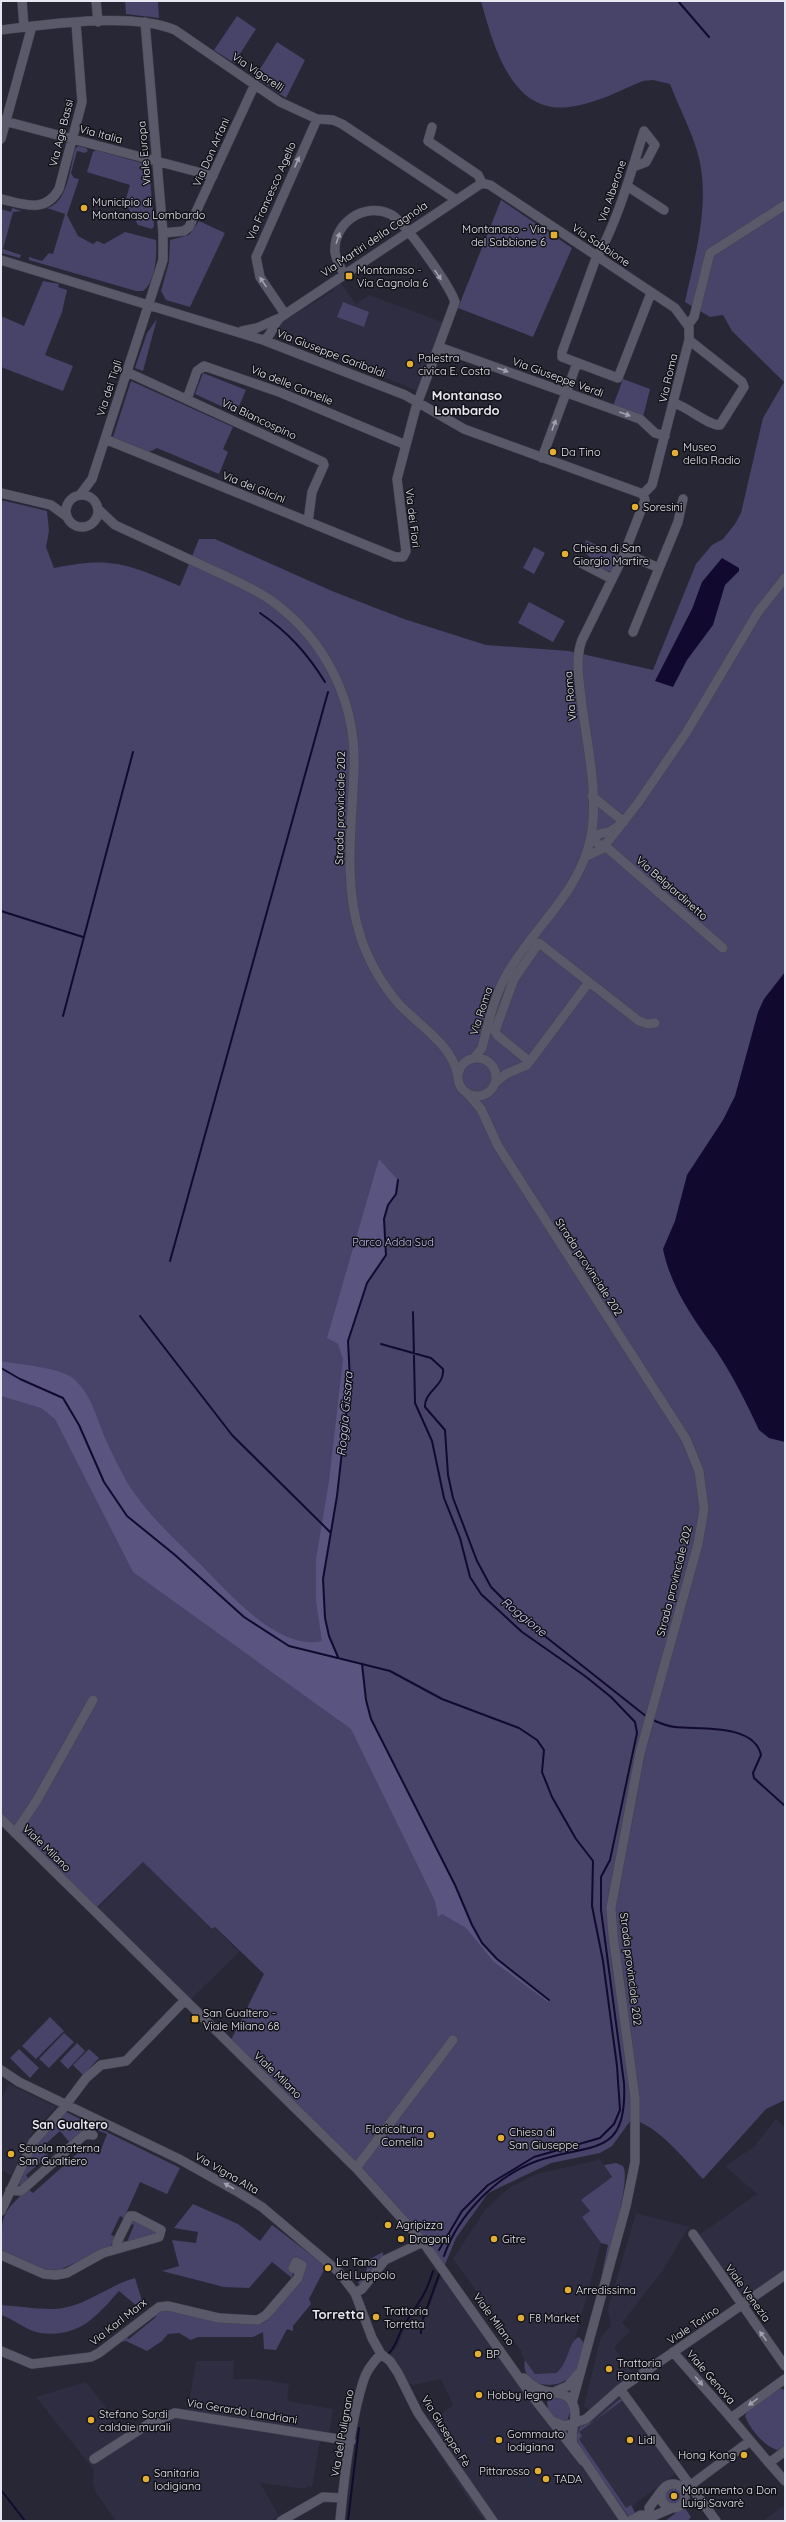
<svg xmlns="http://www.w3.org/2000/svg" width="786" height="2522" font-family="Quicksand,sans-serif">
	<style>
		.built { fill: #2f2d42 }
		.green { fill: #474369 }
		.forest { fill: #595480 }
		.water { fill: #120a2e }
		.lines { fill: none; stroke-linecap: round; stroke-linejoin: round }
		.stream { stroke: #120a2e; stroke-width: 2 }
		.minor-casing { stroke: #454350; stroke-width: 10 }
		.minor { stroke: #5a596a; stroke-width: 9 }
		.oneway { fill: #a1a0ae }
		.poi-dot { fill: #e2ae34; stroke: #111117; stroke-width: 1.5 }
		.labels { text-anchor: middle; stroke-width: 3; stroke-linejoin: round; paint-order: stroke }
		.street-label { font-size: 11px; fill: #e8e7f1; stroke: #111117 }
		.poi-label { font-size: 11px; fill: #e8e7f1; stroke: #111117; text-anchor: start }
		.park-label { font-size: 11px; fill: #c1bcf4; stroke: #111117 }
		.water-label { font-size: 12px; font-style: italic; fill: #d1cef9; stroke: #111117 }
		.neighbourhood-label { font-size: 12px; font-weight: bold; fill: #e8e7f1; stroke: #111117 }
		.quarter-label { font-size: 13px; font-weight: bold; fill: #e8e7f1; stroke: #111117 }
	</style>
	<rect width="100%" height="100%" fill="#282736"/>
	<path class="built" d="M340,282L356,304L369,295L442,322L418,391L278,335L276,330L279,324L333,291Z
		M143,1862L212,1930L215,1928L239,1952L190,2000L97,1909Z
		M9,2084L56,2107L32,2133L11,2175L1,2170V2099Z
		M776,2119L785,2128V2273L742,2305L696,2237L757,2194L725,2166L754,2147Z
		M599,2158L612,2177L590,2211L582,2217L601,2243L575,2339L567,2360L559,2371L549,2375L535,2374L521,2354L522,2352L453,2259L485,2210L509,2188L536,2174L594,2161Z
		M636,2213L689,2227L662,2271L622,2323L630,2331L614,2347L636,2378L590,2411L584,2406L601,2337L611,2326L608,2309Z
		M446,2275L624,2521H485L472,2505L422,2427L453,2405L441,2379L413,2385L408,2383L389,2356L398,2346L404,2330L414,2317L425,2319L439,2280Z
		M196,2361H234L233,2379H256L289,2384L287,2401L333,2409L328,2441L320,2440L312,2487L307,2486L306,2489L260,2483L279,2516L270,2521H116L95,2491L93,2482L94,2470L36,2397L86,2382L121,2427L129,2431L167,2410L188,2409Z
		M620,2390L679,2471L632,2506L635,2512L624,2518L575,2447L573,2423Z
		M785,2505V2521H763L775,2512Z"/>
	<path class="green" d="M125,1H158L159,18L126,14Z
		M481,1H785V2100L766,2109L703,2179C686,2161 655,2122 631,2120L612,2146L600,2153L551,2163L488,2193L456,2238L444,2267L231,2040L264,1974L215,1927L212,1929L143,1862L96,1908L1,1815V500L47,511L49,531L46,547L54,568C112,556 127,564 180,586L199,539H215L332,591L404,619L486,645L569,651L653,670L696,564L712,545L723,539L735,524L741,513L763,418L784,382L732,331L723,315L710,317L685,302C695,255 710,206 699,158C693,133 679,108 670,84L653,80L643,81C619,91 595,104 569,107C511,115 493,44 481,1Z
		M237,16L256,29L234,63L214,50Z
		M277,42L305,60L286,98L255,77Z
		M78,146L86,148L88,151L85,153L77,151L71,173L74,178L79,179L67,215L78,236L93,244L97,241L104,244L125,232L156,240C157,254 156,282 143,291H136L29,260V257L42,261L49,253L53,254L65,214L47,208C68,203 70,167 75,149Z
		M96,150L149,165L154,226L152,229L138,225L125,202L130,185L87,172L93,152Z
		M501,200L572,248L533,337L458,308Z
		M12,208L22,211L13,212L3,249L21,255L20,258L1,253V209L11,212Z
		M199,221L225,233L190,307L166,300L161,291L169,262L170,240L189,235Z
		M43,281L59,284L58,287L67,290L62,312L45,355L73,366L63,391L1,367V316L24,326Z
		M343,302L369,312L364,327L337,317Z
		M157,319L143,371L135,368L147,333Z
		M203,373L246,390L236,413L195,394Z
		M623,379L650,389L643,417L613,406Z
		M131,381L233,427L223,449L228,452L219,474L157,448L149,452L113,437Z
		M586,540L619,556L611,572L594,566L596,562L584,552Z
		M534,547L545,553L534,574L523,568Z
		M529,602L565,621L553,642L518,623Z
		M50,2017L64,2031L36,2059L22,2046Z
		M64,2033L74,2042L49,2068L39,2059Z
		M77,2043L85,2051L68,2069L60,2061Z
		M19,2049L39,2068L30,2078L10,2058Z
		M89,2049L99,2058L83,2075L73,2065Z
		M66,2112L180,2168L167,2194L140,2182L124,2218L120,2216L111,2235L114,2236L111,2247L57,2271L44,2269L1,2251C1,2215 2,2213 28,2189L33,2193L88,2144L99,2155L107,2134L90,2127L70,2143L60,2131L41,2148L51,2159L47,2163L43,2160L26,2175L29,2179L21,2186L19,2184L37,2143Z
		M616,2163L623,2166C632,2179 606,2267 600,2283L608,2245L601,2243L582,2217L590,2211L581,2200L612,2177L604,2165Z
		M193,2204L238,2224L260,2241L272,2225L326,2266L309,2299L311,2304L293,2326V2331L287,2329L276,2350L264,2349L263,2332L253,2337H198L191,2340L179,2333L168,2334L162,2341L147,2351L126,2341L120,2342L126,2337L129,2339L156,2317L153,2313L168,2309L209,2320L260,2324L266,2321L303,2278L306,2265L293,2273L292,2278L272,2262L249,2288L224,2287L162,2271L179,2266L172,2240L196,2243L198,2232L174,2228Z
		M132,2219L156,2229L157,2234L121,2244L122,2240L127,2242L134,2225L130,2223Z
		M383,2252V2257L361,2286L358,2283L367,2269L368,2260Z
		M135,2278L143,2304L138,2307L119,2291C96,2317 79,2338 40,2333C27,2331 14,2319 1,2315V2305C18,2306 48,2311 63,2308C88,2304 110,2285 135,2278Z
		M579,2337L584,2343L578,2367L568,2382L566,2380C550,2391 520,2383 525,2360L535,2374L556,2373C569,2364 568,2341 579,2337Z
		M779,2388L785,2390V2446L777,2450C763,2445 750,2429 745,2416L748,2411Z
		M553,2395L565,2399L571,2410L567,2421L556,2420L548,2409L547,2402Z
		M620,2399L623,2400L579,2432L582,2436L579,2439L626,2508L631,2505L635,2513L629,2517L580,2447L576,2437L580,2427L594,2421Z
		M664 2496a9 9 0 1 1 18 0a9 9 0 1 1-18 0Z
		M684,2507L691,2517L688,2521H665Z"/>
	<path class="forest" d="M379,1159L398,1180L396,1194L388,1205L384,1219L386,1255L367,1283L348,1341L350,1380L337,1496L323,1579L325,1618L329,1636L337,1657L362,1664L366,1700L371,1719L455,1885L472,1925L482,1943L497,1959L549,2000L548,2002L494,1962L466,1928L442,1914L438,1917L435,1901L351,1729L133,1572L55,1419L41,1408L1,1396V1361C20,1365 60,1367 74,1379C91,1394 97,1418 105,1438C112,1454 120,1469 128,1484C147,1514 172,1536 197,1561C226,1589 277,1652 322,1641L316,1601V1559L329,1481L343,1359L338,1344L327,1338Z"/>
	<path class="water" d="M722,558L739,568V571L725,585L713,625L687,660L673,687L655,681L692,609L702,582Z
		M785,972V1442L769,1438L759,1430C746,1402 732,1374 715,1349C693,1318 671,1288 663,1249L675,1221L687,1175L723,1120L735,1096L758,1012L764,999Z"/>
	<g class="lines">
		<path class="stream" d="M678,1L709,37
			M260,613C288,632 307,653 325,682
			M1,911L83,937
			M63,1016L133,752
			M170,1261L328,692
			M413,1312L415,1403L432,1441L444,1498L460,1538L470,1577L481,1594L522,1632L585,1676L611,1697L635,1722L637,1733L610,1860L601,1877V1910L624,2083C628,2160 589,2142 537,2161C496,2176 458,2215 444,2256
			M140,1316L232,1435L330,1532
			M381,1344L431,1358L443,1369C445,1386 424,1391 425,1407L445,1430L448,1475L453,1498L477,1561L491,1587L522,1618L647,1717
			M1,1368L20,1379L63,1398L79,1425L104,1482L127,1516L175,1555L244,1617L289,1646L362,1664L366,1700L371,1719L455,1885L472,1925L482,1943L497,1959L549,2000
			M338,1657L329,1636L325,1618L323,1579L337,1496L350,1380L348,1341L367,1283L386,1255L384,1219L388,1205L396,1194L398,1180
			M362,1664L390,1671L442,1699L519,1728L537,1740L544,1750L542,1772L552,1797L576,1839L593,1861L592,1906L603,1961L617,2066L620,2110L614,2124L600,2138L534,2157L488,2185L462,2211L439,2250
			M651,1719C659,1723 666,1726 675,1727C699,1730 754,1723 761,1755L753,1773L754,1778L785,1806
			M423,2319L440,2272
			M421,2333V2329
			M388,2354C397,2346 397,2337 403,2327C416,2305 425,2298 433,2271
			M1,2490L25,2521
			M348,2521L359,2428"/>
		<defs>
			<path id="minor" d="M22,1L24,27
				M96,1L98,22
				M1,30C49,24 132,12 175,30L280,102L317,119L333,120L342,124L455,199
				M1,120L213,176
				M432,127L428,141L478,175L482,183
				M644,131C630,175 618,221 595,261L562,352V357L618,378L651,293
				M1,139L32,26
				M633,167L646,162L655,145L644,131
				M482,183L490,185L675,308L689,327V340L652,485L643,494
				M627,186L664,210
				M1,199C24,204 45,214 59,189L82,102L76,23
				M163,233L184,231L189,227L255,84
				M1,260L263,340L405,395L464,429L643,494
				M285,314L260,277L256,257L317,119
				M688,325L694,317L710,253L785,205
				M242,331L257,328L277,319
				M263,340C272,337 273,323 281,317L482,183
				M439,347L640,419L655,433L665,436
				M127,372L323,462L324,465L312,492L308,522
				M187,399L197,371L204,366L279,392L406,445
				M674,403C688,407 709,426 720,425L744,387L742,382L689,340
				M105,439L395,557H403L406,551L397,479L416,407L455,302C450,286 404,220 390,214C364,202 333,223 335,252C336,260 340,267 344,274
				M542,458L577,363
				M1,493L51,505L66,516
				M66 511a16 16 0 1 1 32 0a16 16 0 1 1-32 0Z
				M80,495L92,479L163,260V233L145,22
				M98,509L115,525C145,539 175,553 206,567C228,577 252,587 272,601C327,641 357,704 354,771C352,826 343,885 361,938C369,962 382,984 398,1003C419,1026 452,1044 458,1076
				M624,553L659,568
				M581,563L612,579
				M633,632L678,522L683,499
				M591,836L598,844L605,846L723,948
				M591,836L611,831L624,822L592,796
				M585,857L602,849L638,803L686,733L758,612L785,578
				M474,1058L482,1048C488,1024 494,996 507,974C534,926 580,893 591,836C599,791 586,741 581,697C579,679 575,658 582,640L622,559L645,500L643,494
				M458 1077a19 19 0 1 1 38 0a19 19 0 1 1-38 0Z
				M529,1061L497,1035L495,1031L514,979L539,943L639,1021L648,1024L655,1023
				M495,1083L506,1074L527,1065L589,982
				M468,1094L481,1109L498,1146L686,1439L699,1471L704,1509L698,1544L640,1753L611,1908L613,1935L635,2098V2162L626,2206L572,2403
				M1,1819L356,2168L423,2242L529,2392L583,2461
				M15,1833L37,1800L93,1700
				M1,2070L19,2082L179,2159L238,2192L262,2207L339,2272L355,2293L372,2338L381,2354L390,2361L398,2373L418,2413L493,2521
				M356,2168L453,2040
				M10,2190L21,2191L83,2136L88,2134L93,2135
				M1,2211L33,2142L62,2110L86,2078L101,2065L126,2061L185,2000
				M693,2234L785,2366
				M1,2255L44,2274L56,2275L67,2273L103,2253L159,2237L161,2230L134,2216H130L117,2242V2249
				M355,2293L362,2289L385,2260L423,2242
				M1,2351L32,2364L91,2357L99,2353L159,2307L168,2306L219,2318L258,2320L266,2315L298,2278L302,2265L296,2262L293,2268L300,2271
				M673,2352L731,2418
				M524,2378C529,2383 535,2388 542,2390C555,2395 569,2390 574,2407C578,2420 569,2431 573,2444L625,2521
				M785,2379L731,2418L769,2463L785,2451
				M620,2389L716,2521
				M556,2391L568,2386L578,2374
				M552,2421L565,2426L586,2419L620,2389L785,2275
				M94,2459L150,2423L175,2413L351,2441
				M769,2463L785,2481
				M661 2496a12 12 0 1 1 24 0a12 12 0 1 1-24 0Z
				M684,2490L750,2441
				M651,2517L649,2508L662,2490
				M281,2521L323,2497L342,2498
				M340,2521C344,2478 350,2423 363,2382C366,2371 373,2362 381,2354
				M630,2521L641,2515L649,2516
				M642,2521L672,2508"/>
		</defs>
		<use href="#minor" class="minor-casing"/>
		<use href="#minor" class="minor"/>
	</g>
	<defs><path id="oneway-solid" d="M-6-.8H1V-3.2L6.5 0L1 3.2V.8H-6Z"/></defs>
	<g class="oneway">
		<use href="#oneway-solid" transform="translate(297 162) rotate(-66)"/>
		<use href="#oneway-solid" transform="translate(338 238) rotate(-71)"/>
		<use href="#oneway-solid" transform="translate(438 275) rotate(56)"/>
		<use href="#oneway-solid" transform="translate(263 282) rotate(-124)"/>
		<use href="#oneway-solid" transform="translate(503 370) rotate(20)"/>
		<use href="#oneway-solid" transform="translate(625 414) rotate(20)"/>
		<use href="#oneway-solid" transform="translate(554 425) rotate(-70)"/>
		<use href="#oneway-solid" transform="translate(229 2186) rotate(-150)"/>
		<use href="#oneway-solid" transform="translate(763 2336) rotate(-126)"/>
		<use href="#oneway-solid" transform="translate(699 2381) rotate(49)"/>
		<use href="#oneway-solid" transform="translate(753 2402) rotate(144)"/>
	</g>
	<g class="poi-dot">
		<circle cx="84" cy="208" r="4"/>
		<rect x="550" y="231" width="8" height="8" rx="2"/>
		<rect x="345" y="272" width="8" height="8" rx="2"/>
		<circle cx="410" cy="364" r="4"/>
		<circle cx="553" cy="452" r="4"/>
		<circle cx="675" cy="453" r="4"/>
		<circle cx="635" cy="507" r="4"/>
		<circle cx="565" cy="554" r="4"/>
		<rect x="191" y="2015" width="8" height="8" rx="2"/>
		<circle cx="431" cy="2135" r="4"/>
		<circle cx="501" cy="2138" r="4"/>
		<circle cx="11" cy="2154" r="4"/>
		<circle cx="388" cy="2225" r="4"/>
		<circle cx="401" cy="2239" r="4"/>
		<circle cx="494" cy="2239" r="4"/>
		<circle cx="328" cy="2268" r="4"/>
		<circle cx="568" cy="2290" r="4"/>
		<circle cx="376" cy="2317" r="4"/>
		<circle cx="521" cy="2318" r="4"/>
		<circle cx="478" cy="2354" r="4"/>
		<circle cx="609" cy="2369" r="4"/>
		<circle cx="479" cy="2395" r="4"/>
		<circle cx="91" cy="2420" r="4"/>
		<circle cx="499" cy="2440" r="4"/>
		<circle cx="630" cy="2440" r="4"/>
		<circle cx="744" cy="2455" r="4"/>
		<circle cx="538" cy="2471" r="4"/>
		<circle cx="146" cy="2479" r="4"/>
		<circle cx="546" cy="2479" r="4"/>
		<circle cx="674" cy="2496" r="4"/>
	</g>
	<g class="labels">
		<g class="street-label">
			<text transform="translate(258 72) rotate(34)" y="4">Via Vigorelli</text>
			<text transform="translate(61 133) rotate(-76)" y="4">Via Age Bassi</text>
			<text transform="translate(101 134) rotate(15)" y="4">Via Italia</text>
			<text transform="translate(211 152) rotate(-66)" y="4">Via Don Arfani</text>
			<text transform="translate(144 153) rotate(-95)" y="4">Viale Europa</text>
			<text transform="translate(271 191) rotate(-66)" y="4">Via Francesco Agello</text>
			<text transform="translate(612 191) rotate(-71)" y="4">Via Alberone</text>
			<text transform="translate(374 239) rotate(-34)" y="4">Via Martiri della Cagnola</text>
			<text transform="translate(601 245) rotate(34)" y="4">Via Sabbione</text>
			<text transform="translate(331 353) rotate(21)" y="4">Via Giuseppe Garibaldi</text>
			<text transform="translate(558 377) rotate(20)" y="4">Via Giuseppe Verdi</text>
			<text transform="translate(668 378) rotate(-77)" y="4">Via Roma</text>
			<text transform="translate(292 385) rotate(22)" y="4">Via delle Camelie</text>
			<text transform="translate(109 388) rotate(-72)" y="4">Via dei Tigli</text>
			<text transform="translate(259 419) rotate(25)" y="4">Via Biancospino</text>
			<text transform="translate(254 487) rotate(22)" y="4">Via dei Glicini</text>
			<text transform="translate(413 518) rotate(83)" y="4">Via dei Fiori</text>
			<text transform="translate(570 696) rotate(-95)" y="4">Via Roma</text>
			<text transform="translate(340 808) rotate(-89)" y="4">Strada provinciale 202</text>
			<text transform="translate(672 888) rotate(41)" y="4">Via Belgiardinetto</text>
			<text transform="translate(481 1011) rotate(-72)" y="4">Via Roma</text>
			<text transform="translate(589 1267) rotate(57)" y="4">Strada provinciale 202</text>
			<text transform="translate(674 1581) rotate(-76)" y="4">Strada provinciale 202</text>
			<text transform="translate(47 1848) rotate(44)" y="4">Viale Milano</text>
			<text transform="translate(631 1969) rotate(83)" y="4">Strada provinciale 202</text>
			<text transform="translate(278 2075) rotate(44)" y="4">Viale Milano</text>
			<text transform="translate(227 2173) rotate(30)" y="4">Via Vigna Alta</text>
			<text transform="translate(748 2293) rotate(54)" y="4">Viale Venezia</text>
			<text transform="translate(494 2319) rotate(54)" y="4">Viale Milano</text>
			<text transform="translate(118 2322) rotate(-38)" y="4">Via Karl Marx</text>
			<text transform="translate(693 2325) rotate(-34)" y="4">Viale Torino</text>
			<text transform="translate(711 2377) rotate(49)" y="4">Viale Genova</text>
			<text transform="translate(242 2411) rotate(9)" y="4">Via Gerardo Landriani</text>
			<text transform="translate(446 2431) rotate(58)" y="4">Via Giuseppe Fè</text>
			<text transform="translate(342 2433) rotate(-80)" y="4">Via del Pulignano</text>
		</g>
		<g class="poi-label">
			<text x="92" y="206">Municipio di<tspan x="92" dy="13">Montanaso Lombardo</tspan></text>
			<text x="546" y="233" text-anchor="end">Montanaso - Via<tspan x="546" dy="13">del Sabbione 6</tspan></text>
			<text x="357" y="274">Montanaso -<tspan x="357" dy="13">Via Cagnola 6</tspan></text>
			<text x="418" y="362">Palestra<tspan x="418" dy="13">civica E. Costa</tspan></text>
			<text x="683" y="451">Museo<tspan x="683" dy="13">della Radio</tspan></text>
			<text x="561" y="456">Da Tino</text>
			<text x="643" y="511">Soresini</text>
			<text x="573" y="552">Chiesa di San<tspan x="573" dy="13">Giorgio Martire</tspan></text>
			<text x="203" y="2017">San Gualtero -<tspan x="203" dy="13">Viale Milano 68</tspan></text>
			<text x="423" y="2133" text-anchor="end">Floricoltura<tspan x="423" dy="13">Comella</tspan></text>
			<text x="509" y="2136">Chiesa di<tspan x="509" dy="13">San Giuseppe</tspan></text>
			<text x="19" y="2152">Scuola materna<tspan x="19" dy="13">San Gualtiero</tspan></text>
			<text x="396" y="2229">Agripizza</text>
			<text x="409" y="2243">Dragoni</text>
			<text x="502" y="2243">Gitre</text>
			<text x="336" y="2266">La Tana<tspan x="336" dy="13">del Luppolo</tspan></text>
			<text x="576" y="2294">Arredissima</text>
			<text x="384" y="2315">Trattoria<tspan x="384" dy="13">Torretta</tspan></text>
			<text x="529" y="2322">F8 Market</text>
			<text x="486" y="2358">BP</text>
			<text x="617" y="2367">Trattoria<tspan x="617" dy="13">Fontana</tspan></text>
			<text x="487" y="2399">Hobby legno</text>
			<text x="99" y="2418">Stefano Sordi<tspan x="99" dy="13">caldaie murali</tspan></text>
			<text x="507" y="2438">Gommauto<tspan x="507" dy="13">lodigiana</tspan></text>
			<text x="638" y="2444">Lidl</text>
			<text x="736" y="2459" text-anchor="end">Hong Kong</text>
			<text x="530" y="2475" text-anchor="end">Pittarosso</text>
			<text x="154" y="2477">Sanitaria<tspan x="154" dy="13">lodigiana</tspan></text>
			<text x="554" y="2483">TADA</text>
			<text x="682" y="2494">Monumento a Don<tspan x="682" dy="13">Luigi Savarè</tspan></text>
		</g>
		<g class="park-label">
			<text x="393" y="1246">Parco Adda Sud</text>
		</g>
		<g class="water-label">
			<text transform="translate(345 1414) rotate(-85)" y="4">Roggia Gissara</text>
			<text transform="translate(524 1617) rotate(39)" y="4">Roggione</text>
		</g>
		<g class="neighbourhood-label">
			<text x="70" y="2129">San Gualtero</text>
		</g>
		<g class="quarter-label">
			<text x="467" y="400">Montanaso<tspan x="467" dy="15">Lombardo</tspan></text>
			<text x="338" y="2319">Torretta</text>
		</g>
	</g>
	<rect width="786" height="2522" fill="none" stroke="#e8e7f1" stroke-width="4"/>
</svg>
